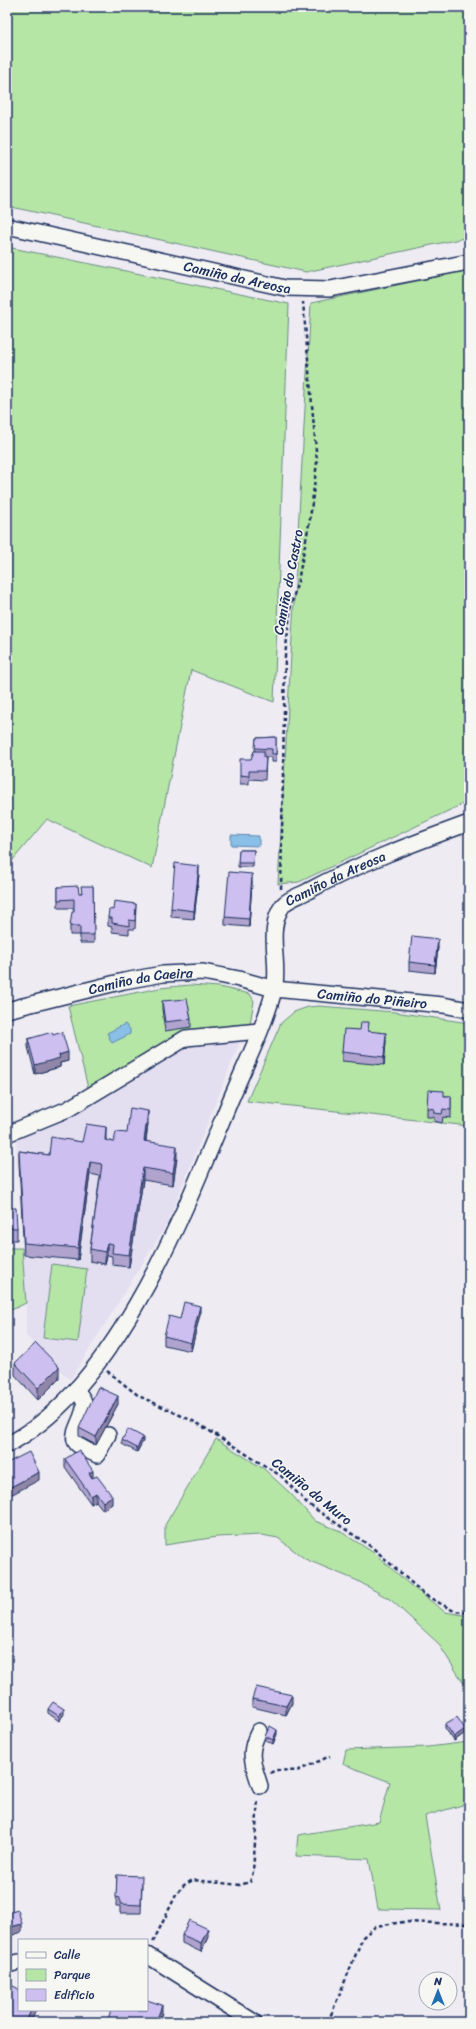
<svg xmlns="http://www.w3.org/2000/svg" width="476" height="2029" font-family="Sriracha,sans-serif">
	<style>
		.built { fill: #e4def1 }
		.green { fill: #b6e6a6; stroke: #688a82 }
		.water { fill: #8abfe7; stroke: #5e85b0 }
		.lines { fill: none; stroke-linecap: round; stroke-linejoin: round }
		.minor-casing { stroke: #1b2f5e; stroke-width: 18 }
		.path { stroke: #1b2f5e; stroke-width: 2.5; stroke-dasharray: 4 3; stroke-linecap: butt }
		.minor { stroke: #f6f6f2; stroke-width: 15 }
		.wall { fill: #b0a4ce; stroke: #1b2f5e }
		.shaded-wall { fill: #9086a8; stroke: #1b2f5e }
		.building { fill: #cdbff0; stroke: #1b2f5e }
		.labels { text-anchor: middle; stroke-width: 3; stroke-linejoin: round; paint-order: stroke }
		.street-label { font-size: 14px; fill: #1b2f5e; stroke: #f6f6f2 }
	</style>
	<rect width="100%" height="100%" fill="#eeebf2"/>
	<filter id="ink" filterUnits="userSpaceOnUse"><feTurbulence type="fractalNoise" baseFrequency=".025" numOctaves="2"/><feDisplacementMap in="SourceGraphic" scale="8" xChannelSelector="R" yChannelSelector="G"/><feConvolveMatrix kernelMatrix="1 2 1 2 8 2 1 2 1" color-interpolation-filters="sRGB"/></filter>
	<g filter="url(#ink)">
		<path class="built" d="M242,1037L167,1224L70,1380L26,1336V1303L16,1138L185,1044Z"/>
		<path class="green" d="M7,7H469V237L306,272L7,206Z
			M7,247L289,304L274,702L191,670L152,868L47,819L7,867Z
			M469,270V801L299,882L278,884L311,303Z
			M190,985L219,987L250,994L254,1001L250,1024L248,1026L184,1034L88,1088L68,1006L160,988Z
			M319,1006L394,1012L469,1023V1126L247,1101L281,1023L294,1012L308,1007Z
			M7,1248H22L26,1303L7,1312Z
			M52,1264L87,1269L78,1342L43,1338Z
			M216,1439L264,1469L291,1494L315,1521L338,1530L374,1553L410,1585L445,1612L469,1616V1705L465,1685L438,1643L391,1600L358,1581L305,1559L278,1538L262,1535L217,1537L165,1545V1525Z
			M469,1742V1803L425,1816L441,1910L378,1909L369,1859L296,1856L298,1835L379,1822L390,1782L343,1764L346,1750L428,1747Z"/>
		<path class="water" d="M231,835L259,836V846L231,845Z
			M125,1024L130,1029V1034L112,1043L107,1033Z"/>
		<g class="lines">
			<defs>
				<g id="minor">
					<path id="s1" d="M7,226L285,288L330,289L469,262"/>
					<path id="s2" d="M7,1010L124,981L163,974L203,972L239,979L274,989L443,1005L469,1010"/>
					<path d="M7,1134L68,1109L186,1038L259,1031"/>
					<path d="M76,1389C78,1393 83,1398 84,1402C87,1416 68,1434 77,1444C82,1449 91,1452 97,1455L108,1435"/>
					<path id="s3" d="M7,1445C116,1389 183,1215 228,1106C243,1069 264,1029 274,990C281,963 265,930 283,905C288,899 301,895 308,891C360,863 414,843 469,823"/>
					<path d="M259,1731C247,1754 253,1763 260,1786"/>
					<path d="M147,1955L254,2022"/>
					<path d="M7,1965L19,1962"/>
				</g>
			</defs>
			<use href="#minor" class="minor-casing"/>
			<path class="path" d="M281,889L285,656L291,605L298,581L310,519L317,462L303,302
				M107,1371L139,1396L197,1423L281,1476L308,1504L373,1548L425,1595L454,1611L469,1613
				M270,1773L276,1770L297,1771L330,1756
				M153,1942L176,1895L184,1885L193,1880L240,1885L250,1882L253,1872L258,1799
				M328,2022L363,1937L376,1926L404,1922L469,1924"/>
			<use href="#minor" class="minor"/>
		</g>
		<path class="wall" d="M276,737V762H272V757H266L265,780L249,779V784H240V775L251,759L255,751L256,738Z
			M239,850H254L253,867H238Z
			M199,874L194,919L171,917V908Z
			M252,882L249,927L225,925V917Z
			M93,886L94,943H80V935H70V926L74,912V908H58V887L79,893H81Z
			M136,904L135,929H129V934L112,932V927L108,926V918L113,910Z
			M438,947L435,973L409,970V962Z
			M162,1001L191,1019V1027L165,1031L162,1009Z
			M360,1030L369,1031L386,1041L384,1065L342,1061V1052Z
			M53,1035L68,1061L60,1063V1067L35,1074L28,1047V1039Z
			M444,1096H451V1118L443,1117L442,1123L434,1121V1117H427V1108Z
			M148,1123L146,1141L177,1158L173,1185L143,1180L129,1267L112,1265V1256L107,1255L105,1264L90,1261V1249L100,1176L90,1174L78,1260L24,1255L19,1163V1151L49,1155L82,1142L106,1140L114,1142L127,1133Z
			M7,1206V1208L17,1228V1240H7Z
			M200,1314L191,1351L164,1345V1336L180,1319Z
			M15,1363L59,1379L38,1400L15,1375Z
			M118,1404L96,1445L79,1436V1428Z
			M122,1440L143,1441L137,1452L122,1444Z
			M65,1459L93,1478L112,1504L103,1510L96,1501L91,1504L65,1467Z
			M252,1699L292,1703L286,1715L252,1707Z
			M48,1709L64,1714L59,1721L48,1713Z
			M445,1724L465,1733L454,1741L445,1728Z
			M277,1734L273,1744L265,1740V1736Z
			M117,1875L142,1884L141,1913H120V1906H116Z
			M182,1935L208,1937L201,1952L182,1943Z"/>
		<path class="shaded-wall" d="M199,866V874L194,919V911Z
			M252,874V882L249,927V919Z
			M438,939V947L435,973V965Z
			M386,1033V1041L384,1065V1057Z
			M68,1052V1061L60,1063V1067L35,1074V1065L59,1055Z
			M148,1111V1123L144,1153V1141Z
			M106,1127V1139L105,1152V1140Z
			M177,1146V1158L173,1185V1173Z
			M90,1162V1174L78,1260V1248Z
			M143,1168V1180L129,1267V1255Z
			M107,1243V1255L105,1264V1252Z
			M200,1306V1314L191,1351V1343Z
			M59,1367V1379L38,1400V1388Z
			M118,1396V1404L96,1445V1437Z
			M143,1437V1441L137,1452V1448Z
			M93,1471V1479L89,1473Z
			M39,1472V1480L7,1497V1489Z
			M96,1493V1501L91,1504V1496Z
			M112,1496V1504L103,1510V1502Z
			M292,1695V1703L286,1715V1706Z
			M64,1709V1714L59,1721V1716Z
			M465,1729V1733L454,1741V1737Z
			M277,1730V1734L273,1744V1740Z
			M22,1924V1932L7,1937V1928Z
			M208,1929V1937L201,1952V1943Z
			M162,2005V2013L159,2022H156Z
			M31,2010H36L31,2022H26Z"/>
		<path class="building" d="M276,737V754H272V749L255,748L256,738Z
			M254,751H264V757H266L265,771H249V776L240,775V759H251Z
			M239,850H254L253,863H238Z
			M175,863L199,866L194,911L171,908Z
			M229,872L252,874L249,919L225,917Z
			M78,886L79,893H82L81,886H93L94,935H80V926H70L72,912H74V899L58,900V887Z
			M114,901L136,904L135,921L129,920V926L112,923V918H108L109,909L113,910Z
			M412,936L438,939L435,965L409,962Z
			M187,999L191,1019L165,1022L162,1001Z
			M361,1022H369L368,1031L386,1033L384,1057L342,1052L344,1029L360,1030Z
			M52,1032L53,1035L62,1032L68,1052L59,1055L60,1058L35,1065L28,1039Z
			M428,1090L444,1091V1096H451V1110L443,1109L442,1114L434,1113V1109L427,1108Z
			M130,1108L148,1111L144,1141L177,1146L173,1173L143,1168L129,1255L112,1253L113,1244L107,1243L105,1252L90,1249L102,1164L90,1162L78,1248L24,1243L19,1151L49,1155L51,1137L82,1142L86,1124L106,1127L105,1140L114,1142L116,1132L127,1133Z
			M7,1206V1208H16L17,1228H7Z
			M184,1302L200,1306L191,1343L164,1336L169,1316L180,1319Z
			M36,1343L59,1367L38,1388L15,1363Z
			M98,1387L118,1396L96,1437L79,1428Z
			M128,1429L143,1437L137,1448L122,1440Z
			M79,1450L93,1471L89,1473L92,1478L97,1476L112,1496L103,1502L96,1493L91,1496L65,1459Z
			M29,1452L39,1472L7,1489V1463Z
			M256,1687L292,1695L286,1706L252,1699Z
			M53,1702L64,1709L59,1716L48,1709Z
			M457,1717L465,1729L454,1737L445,1724Z
			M270,1726L277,1730L273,1740L265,1736Z
			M117,1875L142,1876L141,1905L120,1904V1898L116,1897Z
			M18,1910L22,1924L7,1928V1913Z
			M189,1920L208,1929L201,1943L182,1935Z
			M7,1983L19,1989V2010H31L26,2022H7Z
			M147,2000L162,2005L156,2022H107L111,2010H147Z"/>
	</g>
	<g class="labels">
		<g class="street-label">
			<text dy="5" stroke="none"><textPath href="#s1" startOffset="236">Camiño da Areosa</textPath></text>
			<text transform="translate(288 582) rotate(-79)" y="5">Camiño do Castro</text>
			<text dy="5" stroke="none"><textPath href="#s3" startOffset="683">Camiño da Areosa</textPath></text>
			<text dy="5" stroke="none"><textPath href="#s2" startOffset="137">Camiño da Caeira</textPath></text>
			<text dy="5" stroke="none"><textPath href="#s2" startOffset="372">Camiño do Piñeiro</textPath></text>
			<text transform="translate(312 1491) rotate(39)" y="5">Camiño do Muro</text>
		</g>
	</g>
	<rect width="476" height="2029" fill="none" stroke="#f6f6f2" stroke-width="24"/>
	<rect x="12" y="12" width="452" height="2005" fill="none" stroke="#1b2f5e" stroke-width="1.5" filter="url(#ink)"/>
	<rect x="18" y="1939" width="130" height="72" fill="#f6f6f2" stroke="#9ea6b7"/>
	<rect x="26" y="1952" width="20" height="6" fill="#f6f6f2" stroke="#9ea6b7"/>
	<text x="54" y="1959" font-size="12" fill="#1b2f5e">Calle</text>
	<rect x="26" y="1969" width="20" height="12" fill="#b6e6a6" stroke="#9ea6b7"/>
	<text x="54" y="1979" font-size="12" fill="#1b2f5e">Parque</text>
	<rect x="26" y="1989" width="20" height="12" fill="#cdbff0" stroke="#9ea6b7"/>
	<text x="54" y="1999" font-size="12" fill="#1b2f5e">Edificio</text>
	<g transform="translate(438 1991)"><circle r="19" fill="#f6f6f2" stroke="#9ea6b7"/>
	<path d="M0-3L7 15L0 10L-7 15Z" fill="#1f6fb2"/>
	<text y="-6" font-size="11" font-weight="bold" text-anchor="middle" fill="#1b2f5e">N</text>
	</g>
</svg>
